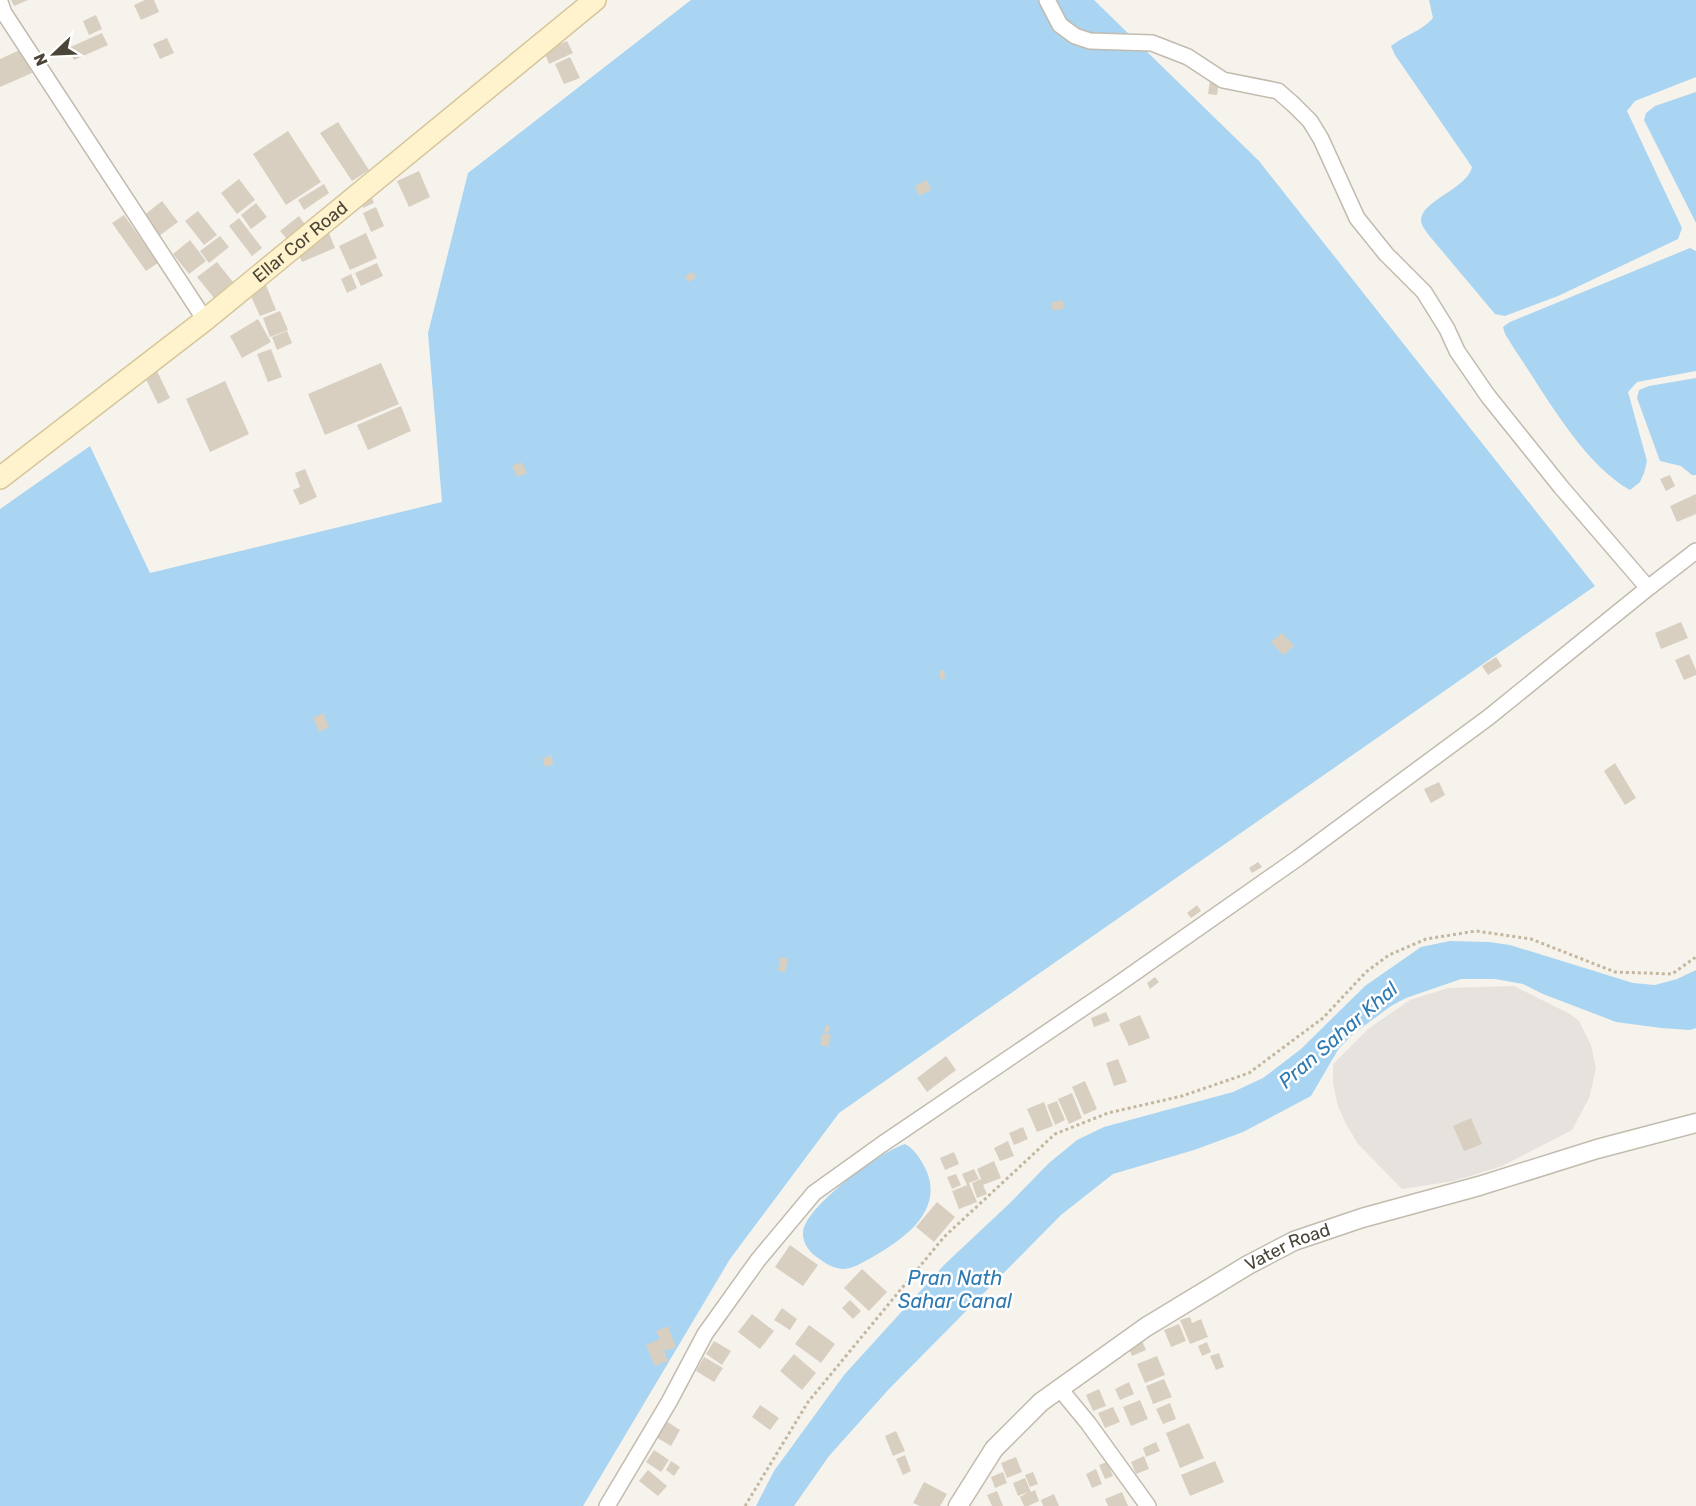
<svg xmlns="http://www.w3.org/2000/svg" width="1696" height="1506" font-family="Rubik,sans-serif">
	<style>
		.industrial { fill: #e6e2dd }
		.water { fill: #a9d4f2 }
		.building { fill: #d8cfc1 }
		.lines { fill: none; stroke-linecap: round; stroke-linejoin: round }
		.minor-casing { stroke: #c2bbae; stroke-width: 18 }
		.tertiary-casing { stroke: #c2bbae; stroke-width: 21 }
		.secondary-casing { stroke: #d6c79b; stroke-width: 24 }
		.path { stroke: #c4b79f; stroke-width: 3; stroke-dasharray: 3 3; stroke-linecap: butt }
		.minor { stroke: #fff; stroke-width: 15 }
		.tertiary { stroke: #fff; stroke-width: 18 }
		.secondary { stroke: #fff3cd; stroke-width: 21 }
		.labels { text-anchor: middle; stroke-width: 5; stroke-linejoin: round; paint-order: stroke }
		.street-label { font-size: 18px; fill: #4b4439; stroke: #fff }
		.water-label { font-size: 20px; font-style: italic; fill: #2e7ab2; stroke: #fff }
	</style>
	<rect width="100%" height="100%" fill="#f6f3ec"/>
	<path class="industrial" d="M1514,986L1570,1014L1579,1021L1591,1045L1596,1069L1589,1098L1572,1130L1502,1166L1454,1181L1402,1189L1358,1144L1346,1124L1338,1106L1333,1084V1064L1368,1029L1410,1000L1448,988Z"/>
	<path class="water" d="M691,0H1094L1259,161L1595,586L839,1113L730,1259L583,1506H0V509L90,446L150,573L442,502L428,333L468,173Z
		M1429,0H1696V77L1635,101L1627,111L1682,228L1678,239L1558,296L1505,316L1495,314L1427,233C1425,229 1421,225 1421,220C1421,201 1468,188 1472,167L1395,55L1391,46C1405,35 1422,31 1433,18Z
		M1696,92V223L1644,120L1646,113L1655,106Z
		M1690,248L1696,251V371L1637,382L1628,392L1647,461L1644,473L1640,482L1630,490C1583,464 1545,394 1515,350L1505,334L1503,327L1510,322Z
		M1696,378V475H1692L1681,466L1660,461L1637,398L1639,390L1649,386Z
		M1450,941L1489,942L1510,945L1633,983L1655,985L1677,979L1696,970V1028L1690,1030L1661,1028L1616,1022L1543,994L1523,984L1495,979H1461L1406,998L1391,1006L1353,1034L1339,1048L1311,1096L1243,1132L1194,1150L1113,1174L1061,1215L889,1389L829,1456L794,1506H756L774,1471L844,1375L944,1265L1010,1203L1049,1163L1077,1140L1104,1127L1233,1092L1263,1078L1301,1049L1365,986L1421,947Z
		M905,1144C915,1149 922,1161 927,1172C943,1213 902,1240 871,1258C861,1263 853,1269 842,1269C831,1268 822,1261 814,1255C805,1247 799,1234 806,1223C819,1198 878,1153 905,1144Z"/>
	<path class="building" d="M11,0H28L14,6Z
		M145,0H154L159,12L141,20L134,5Z
		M96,15L102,29L89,35L83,21Z
		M102,33L108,45L74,60L68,48Z
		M167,38L174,53L160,59L153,44Z
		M567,41L573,53L549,64L544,51Z
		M22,49L32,73L0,87V59Z
		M570,57L580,78L564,84L555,64Z
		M1210,80L1219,82L1217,95L1208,94Z
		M338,122L369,170L352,181L320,133Z
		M288,131L321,182L286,205L253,154Z
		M419,171L430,197L409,207L397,181Z
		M239,179L255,200L237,214L221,193Z
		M927,180L931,190L919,196L915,186Z
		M324,184L329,193L304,210L298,200Z
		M369,191L374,203L363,208L358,196Z
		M162,201L178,222L159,236L143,216Z
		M256,203L267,217L251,229L241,215Z
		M376,207L384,226L371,232L363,213Z
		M198,211L217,235L204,245L185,221Z
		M124,215L158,263L146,271L112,223Z
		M299,216L306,226L288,240L280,231Z
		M239,218L262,248L252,256L229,226Z
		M329,233L335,248L302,262L296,248Z
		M366,233L377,258L350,270L339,246Z
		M220,236L229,247L209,263L200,251Z
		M190,240L206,261L189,274L173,254Z
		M217,262L233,282L214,298L197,277Z
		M377,263L383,276L361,286L355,273Z
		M693,272L696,278L688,282L685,276Z
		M351,274L357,288L347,293L341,279Z
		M266,285L276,310L260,316L249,292Z
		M1062,300L1065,308L1053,311L1051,303Z
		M280,311L288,330L270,337L263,318Z
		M258,319L271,342L242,358L230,336Z
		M287,331L292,343L277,350L272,337Z
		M271,349L282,377L268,382L257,354Z
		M381,363L399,404L325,435L308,394Z
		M155,367L170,398L158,404L143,373Z
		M225,381L249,434L210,452L186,399Z
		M401,406L411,431L368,450L357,425Z
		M522,462L527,473L517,477L512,466Z
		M305,469L317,497L300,505L293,490L300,487L295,473Z
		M1670,475L1675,486L1666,491L1660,479Z
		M1696,494V514L1677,522L1670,506Z
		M1681,622L1688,638L1661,649L1655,633Z
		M1282,633L1294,646L1283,655L1271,642Z
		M1689,654L1696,670V675L1684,680L1675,660Z
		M1496,657L1502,666L1488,675L1482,666Z
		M944,670L945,679H940L939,671Z
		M323,713L329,727L319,732L313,718Z
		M551,755L554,764L545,767L542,759Z
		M1615,763L1636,798L1625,805L1604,771Z
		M1439,782L1445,795L1431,803L1424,789Z
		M1258,862L1262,867L1252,873L1249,868Z
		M1197,905L1201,911L1191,918L1187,913Z
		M780,957L788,959L785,972L778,971Z
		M1155,977L1159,982L1150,989L1147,983Z
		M1106,1012L1110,1021L1094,1027L1091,1018Z
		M1140,1015L1150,1038L1129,1046L1119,1024Z
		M826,1025L830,1026L828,1033L824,1032Z
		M823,1033L831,1035L828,1047L820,1045Z
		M946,1056L956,1070L927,1092L917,1078Z
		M1118,1059L1127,1082L1114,1086L1106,1063Z
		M1085,1081L1097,1109L1084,1115L1072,1087Z
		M1072,1093L1082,1118L1069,1124L1058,1099Z
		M1057,1101L1065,1120L1055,1125L1047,1105Z
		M1044,1102L1053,1126L1037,1132L1027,1109Z
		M1471,1118L1482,1144L1464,1151L1453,1126Z
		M1023,1127L1028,1139L1014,1145L1009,1133Z
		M1008,1141L1014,1156L1000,1161L994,1148Z
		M954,1152L959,1164L945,1170L940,1158Z
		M994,1161L1001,1178L983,1185L987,1194L977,1198L972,1183L981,1179L977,1169Z
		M974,1169L979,1179L969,1183L977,1202L959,1209L952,1191L967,1185L962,1174Z
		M956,1174L961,1185L952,1189L947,1177Z
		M937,1202L955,1217L934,1242L916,1227Z
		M790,1245L818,1265L803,1286L775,1267Z
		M862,1269L887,1292L869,1311L844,1288Z
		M850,1300L861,1311L853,1319L842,1308Z
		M782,1308L797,1319L790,1330L774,1320Z
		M752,1314L774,1331L760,1349L738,1332Z
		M1190,1317L1192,1323L1201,1319L1208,1337L1190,1344L1180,1320Z
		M1179,1324L1186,1341L1171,1347L1164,1330Z
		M809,1325L835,1344L821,1363L795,1344Z
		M668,1326L676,1347L665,1351L661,1343L668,1361L655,1366L646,1345L660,1339L656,1331Z
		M1141,1338L1146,1350L1132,1356L1127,1344Z
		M714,1341L731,1351L722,1365L706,1354Z
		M1207,1342L1211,1352L1202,1356L1198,1346Z
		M1219,1353L1224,1367L1216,1370L1210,1356Z
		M794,1354L816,1373L802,1390L780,1371Z
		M1157,1356L1165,1375L1145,1383L1137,1364Z
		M704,1357L723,1368L714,1382L696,1371Z
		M1164,1379L1172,1397L1153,1404L1146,1386Z
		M1129,1382L1134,1394L1120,1400L1115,1389Z
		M1099,1389L1106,1406L1093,1411L1086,1395Z
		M1140,1400L1148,1419L1131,1426L1123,1407Z
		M1170,1403L1176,1419L1163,1424L1156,1409Z
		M760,1405L779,1418L770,1430L752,1417Z
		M1113,1407L1120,1422L1105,1428L1098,1413Z
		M666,1421L680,1430L671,1446L656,1437Z
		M1189,1423L1204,1458L1180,1468L1166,1433Z
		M896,1431L905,1451L893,1456L885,1436Z
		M1156,1442L1160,1451L1146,1457L1143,1448Z
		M654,1450L669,1460L661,1472L646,1462Z
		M905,1455L911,1471L903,1475L896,1459Z
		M1144,1456L1149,1469L1136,1474L1131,1462Z
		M1016,1457L1022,1472L1007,1478L1001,1463Z
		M671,1461L680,1467L674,1476L666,1470Z
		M1215,1461L1224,1482L1190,1496L1181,1475Z
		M1107,1462L1113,1476L1105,1479L1099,1465Z
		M1096,1469L1102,1484L1092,1488L1086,1474Z
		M648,1470L667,1486L658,1496L639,1481Z
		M1003,1472L1007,1483L995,1488L991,1477Z
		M1033,1472L1038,1484L1030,1487L1025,1475Z
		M1025,1478L1031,1492L1035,1490L1039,1501L1028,1506H1024L1020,1497L1028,1492L1018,1496L1013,1483Z
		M924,1482L947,1494L940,1506H920L913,1503Z
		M997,1491L1003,1506H992L987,1495Z
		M1122,1492L1128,1506H1108L1105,1499Z
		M1054,1494L1059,1506H1043L1041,1500Z"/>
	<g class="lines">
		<defs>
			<path id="minor" d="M1047,0L1060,25L1075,36L1090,41L1152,43L1188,57L1223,80L1278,91L1294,105L1310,121L1321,139L1357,218L1386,254L1424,292L1447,329L1457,351L1488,396L1561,487L1648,588
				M0,2L4,13L205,320
				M1060,1389L1088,1423L1148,1506
				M607,1506L669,1402L705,1334L758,1260L814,1193L881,1145L1114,987L1298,858L1489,717L1648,588L1696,551"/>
			<g id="tertiary">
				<path id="s1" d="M958,1506L994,1449L1041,1402L1146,1327L1248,1265L1294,1241L1362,1218L1479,1186L1597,1149L1696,1123"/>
			</g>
			<g id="secondary">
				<path id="s2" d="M0,478L205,320L595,0"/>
			</g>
		</defs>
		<use href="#minor" class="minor-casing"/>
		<use href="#tertiary" class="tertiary-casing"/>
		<use href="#secondary" class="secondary-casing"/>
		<path class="path" d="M745,1506L808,1402L944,1237L1055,1134L1108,1113L1182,1096L1249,1073L1323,1018L1366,972L1389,955L1426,939L1476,931L1531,939L1615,972L1672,974L1696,957"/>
		<use href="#minor" class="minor"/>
		<use href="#tertiary" class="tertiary"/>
		<use href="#secondary" class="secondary"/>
	</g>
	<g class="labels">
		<g class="street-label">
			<text dy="6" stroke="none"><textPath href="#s2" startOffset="382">Ellar Cor Road</textPath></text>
			<text dy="6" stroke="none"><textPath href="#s1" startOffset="426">Vater Road</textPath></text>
		</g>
		<g class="water-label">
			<text transform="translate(1338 1035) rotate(-41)" y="7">Pran Sahar Khal</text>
			<text x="955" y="1285">Pran Nath<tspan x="955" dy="23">Sahar Canal</tspan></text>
		</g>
	</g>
	<g transform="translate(54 54) rotate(247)" stroke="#ffffff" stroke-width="4.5" paint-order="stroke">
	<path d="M0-4.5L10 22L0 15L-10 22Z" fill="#4b4439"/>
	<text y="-9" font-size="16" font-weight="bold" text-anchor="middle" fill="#4b4439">N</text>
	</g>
</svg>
